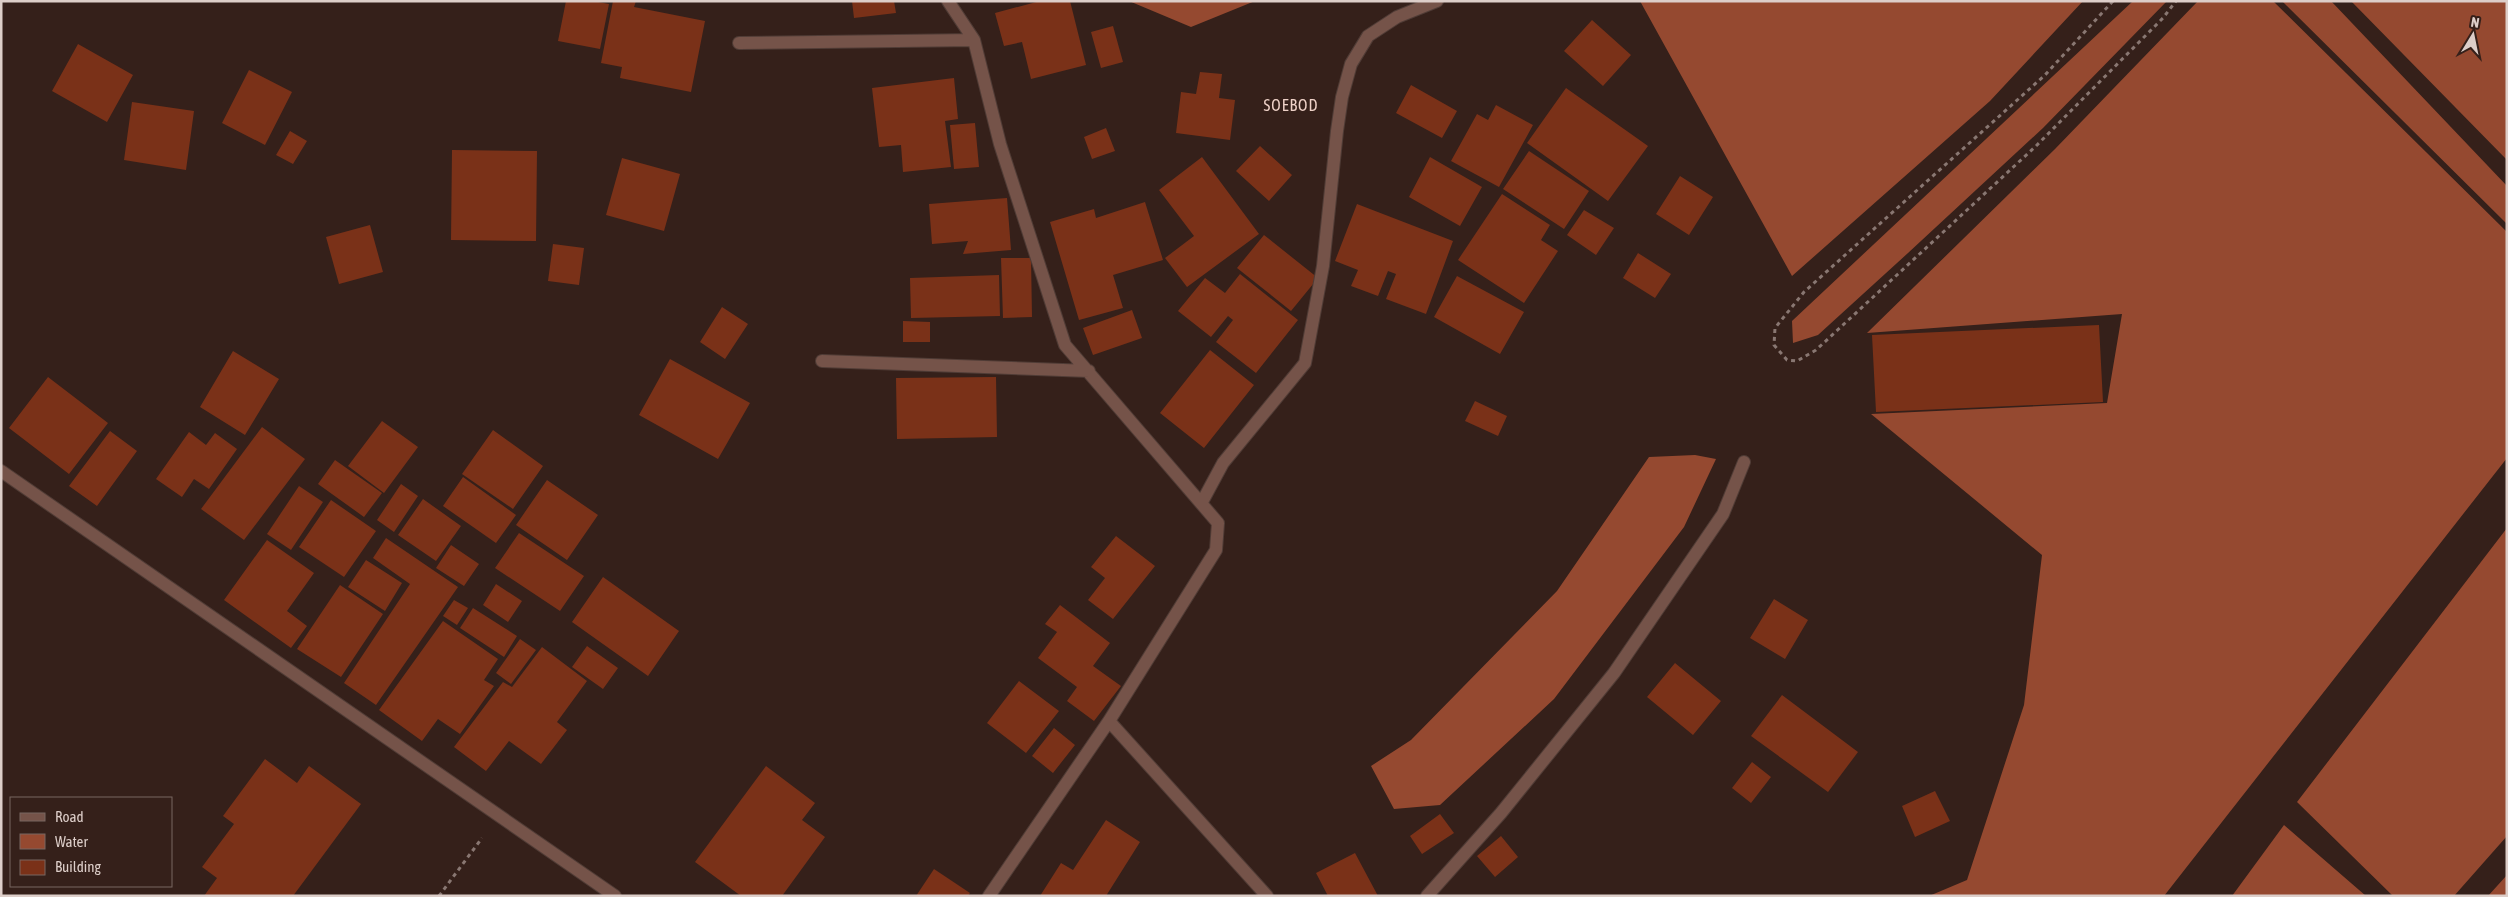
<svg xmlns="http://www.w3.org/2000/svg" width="2508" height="897" font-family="'Asap Condensed',sans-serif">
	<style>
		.water { fill: #954930 }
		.building { fill: #7a3118 }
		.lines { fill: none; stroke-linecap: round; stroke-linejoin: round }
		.minor-casing { stroke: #503c36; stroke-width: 14 }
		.tertiary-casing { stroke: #503c36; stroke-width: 14 }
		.path { stroke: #897772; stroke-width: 3; stroke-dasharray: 4 4; stroke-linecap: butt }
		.minor { stroke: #755349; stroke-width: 12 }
		.tertiary { stroke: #755349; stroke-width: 12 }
		.labels { text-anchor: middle; stroke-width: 5; stroke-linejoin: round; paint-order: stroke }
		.neighbourhood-label { font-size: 16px; letter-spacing: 1px; fill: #efd2c8; stroke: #35201a }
	</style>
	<rect width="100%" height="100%" fill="#35201a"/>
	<path class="water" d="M1129,1H1255L1191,27Z
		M1640,1H2083L1990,101L1792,276Z
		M2133,1H2167L2043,128L1908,253L1818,335L1793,343L1792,321Z
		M2198,1H2273L2507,232V458L2164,896H1929L1967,880L2024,705L2042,555L1871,414L2107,403L2122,314L1867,333L2055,149Z
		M2282,1H2331L2507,186V224Z
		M2351,1H2507V160Z
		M1695,455L1716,459L1684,527L1554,699L1440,805L1394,809L1371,766L1411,740L1557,591L1649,457Z
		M2507,528V836L2454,896H2393L2297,802Z
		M2284,825L2366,896H2232Z
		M2507,875V896H2488Z"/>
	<path class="building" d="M566,1H593L609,4L600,49L558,41Z
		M613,1H636L634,7L705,21L691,92L620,78L622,67L601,63Z
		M852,1H894L896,13L854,18Z
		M1040,1H1070L1086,65L1031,79L1022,42L1004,46L995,13Z
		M1592,20L1631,55L1603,86L1564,51Z
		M1113,26L1123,62L1101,68L1091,32Z
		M78,44L133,75L107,122L52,91Z
		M249,70L292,92L265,145L222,123Z
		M1200,72L1222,74L1219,98L1235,100L1230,140L1176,133L1181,92L1196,94Z
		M954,78L958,119L945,121L951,167L903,172L901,145L879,147L872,88Z
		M1411,85L1457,111L1442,138L1396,113Z
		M1566,88L1648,146L1608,201L1527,143Z
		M132,102L194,111L186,170L124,160Z
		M1496,105L1533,125L1499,187L1451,161L1477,114L1488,120Z
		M975,123L979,167L954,169L950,125Z
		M1106,128L1115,151L1092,159L1084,137Z
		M290,131L307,141L293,164L276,155Z
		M1260,146L1292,175L1269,201L1236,171Z
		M452,150L537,151L536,241L451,240Z
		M1529,151L1589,191L1564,229L1503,189Z
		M1202,157L1259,234L1187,287L1165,258L1194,236L1159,190Z
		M1430,157L1482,187L1460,226L1409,197Z
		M622,158L680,174L664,231L606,215Z
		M1680,176L1713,197L1689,235L1656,214Z
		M1502,194L1550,225L1541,240L1558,251L1524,303L1458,260Z
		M1007,198L1011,250L963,254L968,241L932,244L929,204Z
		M1145,202L1163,260L1113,275L1123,308L1079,320L1050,222L1094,209L1096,218Z
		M1357,204L1453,241L1426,314L1386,299L1396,274L1388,271L1378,296L1351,286L1358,270L1335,261Z
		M1584,210L1614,228L1596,255L1567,235Z
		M370,225L383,272L339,284L326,237Z
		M1264,235L1318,278L1291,311L1237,268Z
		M553,244L584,248L579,285L548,281Z
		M1638,253L1671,274L1655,298L1623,278Z
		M1001,258H1031L1032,317L1003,318Z
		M1240,274L1298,320L1256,373L1216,342L1233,320L1228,316L1211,337L1178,311L1205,278L1225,293Z
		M999,275L1000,316L911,318L910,278Z
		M1457,276L1524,312L1500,354L1434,317Z
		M722,307L748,324L725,359L700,342Z
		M1132,310L1142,338L1093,355L1083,328Z
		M903,321L930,322V342H903Z
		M2099,325L2103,402L1876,412L1872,335Z
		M1210,350L1254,385L1204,448L1160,413Z
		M233,351L279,379L245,435L200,407Z
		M670,359L750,403L718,459L639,415Z
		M48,377L108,423L69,474L9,428Z
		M996,377L997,437L897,439L896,378Z
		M1475,401L1507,416L1498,436L1465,421Z
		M382,421L418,447L384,493L348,466Z
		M262,427L305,459L244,540L201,509Z
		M493,430L543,466L513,509L462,474Z
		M110,431L137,451L97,506L69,486Z
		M189,432L206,445L215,433L237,449L209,489L194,479L182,497L156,479Z
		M335,460L382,493L364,517L318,484Z
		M463,477L516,515L496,543L443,506Z
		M547,480L598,515L567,560L516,525Z
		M401,484L418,496L394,532L377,520Z
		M299,486L323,502L291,550L267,534Z
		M423,499L461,526L436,561L398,535Z
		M331,500L376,531L344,577L299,547Z
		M519,533L584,576L560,611L495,568Z
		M1116,536L1155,566L1113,619L1088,600L1105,578L1091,567Z
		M386,538L458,587L376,705L344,683L410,584L373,558Z
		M267,540L314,573L287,611L307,626L291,648L224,600Z
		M451,545L479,564L464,586L436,568Z
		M366,560L402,583L385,611L348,587Z
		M603,577L679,631L648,676L572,622Z
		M496,584L522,601L508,622L483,605Z
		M340,585L383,614L341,677L297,649Z
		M1774,599L1808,620L1785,659L1750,638Z
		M454,600L468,608L457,625L443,616Z
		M1060,605L1110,643L1093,666L1121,686L1094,721L1067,701L1077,687L1038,658L1057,632L1045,624Z
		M473,608L517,636L504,657L460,628Z
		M443,621L498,659L484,680L494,686L460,734L438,719L422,741L379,710Z
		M520,639L536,650L511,684L496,673Z
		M587,646L618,668L603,689L572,667Z
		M542,647L587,681L557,722L567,730L541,764L509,741L486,771L454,747L503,682L512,687Z
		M1675,663L1721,701L1693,735L1647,697Z
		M1019,681L1059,711L1026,753L987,723Z
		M1782,695L1858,752L1828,792L1751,736Z
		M1054,728L1075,745L1053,773L1032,756Z
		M265,759L297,783L309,766L361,804L293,896H204L217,878L202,867L234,824L223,816Z
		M1752,762L1771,777L1751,803L1732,788Z
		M766,766L815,803L802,820L825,837L782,896H741L695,862Z
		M1935,791L1950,821L1915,837L1902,806Z
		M1440,814L1454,833L1422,854L1410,836Z
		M1106,820L1140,842L1106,896H1040L1061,863L1073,870Z
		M1501,836L1518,857L1495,877L1477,856Z
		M1355,853L1378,896H1328L1316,873Z
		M934,869L970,893L968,896H916Z"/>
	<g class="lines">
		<defs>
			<path id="minor" d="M948,1L974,40L1000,144L1065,345L1218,523L1216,550L1109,721L989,896
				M739,43L974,40
				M822,361L1089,371
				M1202,502L1223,463L1305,363L1323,266L1337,131L1342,97L1351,64L1368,36L1397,17L1437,1
				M1109,721L1267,896
				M1427,896L1501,813L1614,673L1723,514L1744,462"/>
			<path id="tertiary" d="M1,471L615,896"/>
		</defs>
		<use href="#minor" class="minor-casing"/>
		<use href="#tertiary" class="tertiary-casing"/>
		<path class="path" d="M2113,1L2045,75L1804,292L1775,328L1774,345L1787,360L1797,361L1816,350L2036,146L2163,18L2176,1
			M439,896L482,838"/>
		<use href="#minor" class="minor"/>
		<use href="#tertiary" class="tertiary"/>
	</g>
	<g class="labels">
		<g class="neighbourhood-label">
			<text x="1291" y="111">SOEBOD</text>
		</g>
	</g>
	<rect width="2508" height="897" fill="none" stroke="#ddcec9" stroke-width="5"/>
	<rect x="10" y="797" width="162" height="90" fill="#35201a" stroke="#786660"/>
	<rect x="20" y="813" width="25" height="8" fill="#755349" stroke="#786660"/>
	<text x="55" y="822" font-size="15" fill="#ddcec9">Road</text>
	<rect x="20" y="834" width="25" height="15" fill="#954930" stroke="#786660"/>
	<text x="55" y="847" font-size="15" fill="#ddcec9">Water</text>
	<rect x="20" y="860" width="25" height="15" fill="#7a3118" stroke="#786660"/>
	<text x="55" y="872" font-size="15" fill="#ddcec9">Building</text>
	<g transform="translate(2473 35) rotate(10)" stroke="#35201a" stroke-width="4" paint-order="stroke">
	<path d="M0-4L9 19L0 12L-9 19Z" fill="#ddcec9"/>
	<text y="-8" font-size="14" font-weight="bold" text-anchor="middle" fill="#ddcec9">N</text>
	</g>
</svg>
